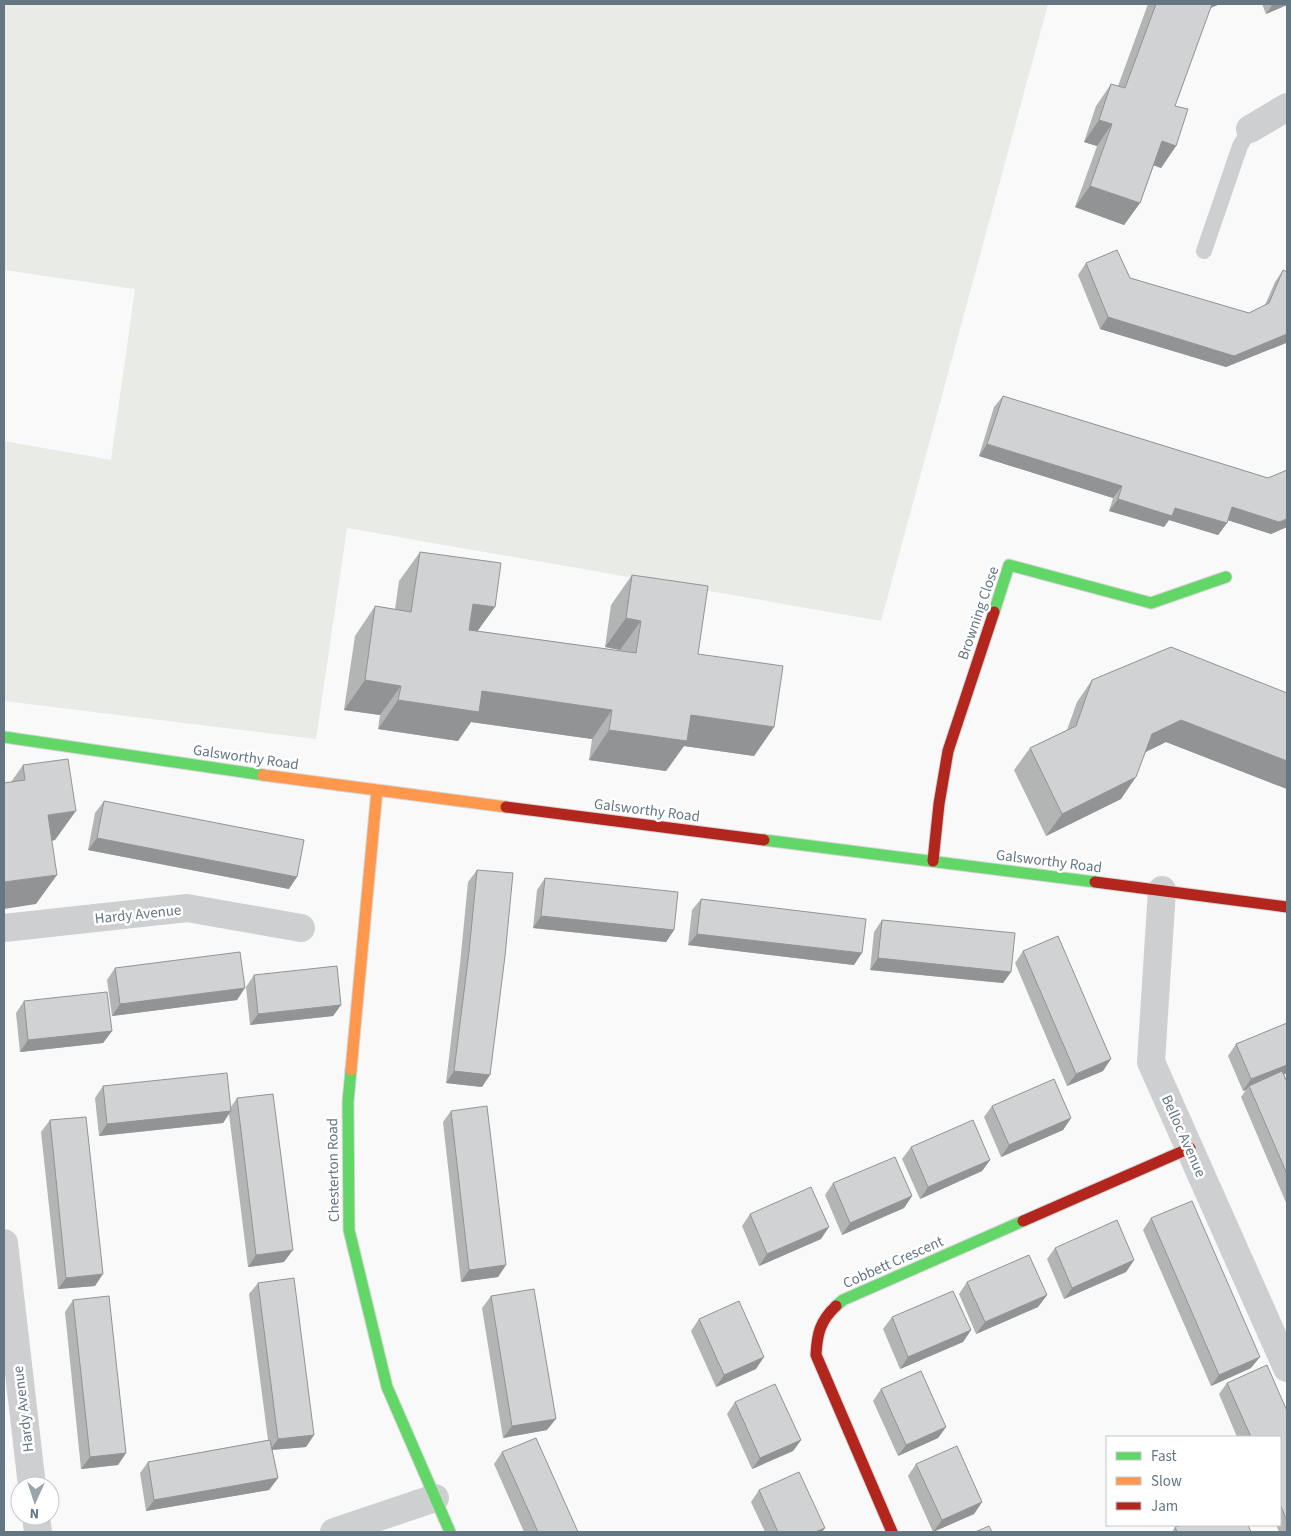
<svg xmlns="http://www.w3.org/2000/svg" width="1291" height="1536" font-family="'Source Sans 3',sans-serif">
	<style>
		.green { fill: #e8ebe6 }
		.lines { fill: none; stroke-linecap: round; stroke-linejoin: round }
		.fast-casing { stroke: #d5d6d7; stroke-width: 13 }
		.slow-casing { stroke: #d5d6d7; stroke-width: 13 }
		.jam-casing { stroke: #d5d6d7; stroke-width: 13 }
		.lane { stroke: #cecfd0; stroke-width: 16 }
		.street { stroke: #cecfd0; stroke-width: 28 }
		.fast { stroke: #63d668; stroke-width: 11 }
		.slow { stroke: #ff974d; stroke-width: 11 }
		.jam { stroke: #b3261e; stroke-width: 11 }
		.wall { fill: #b3b5b5 }
		.shaded-wall { fill: #929394 }
		.building { fill: #d0d2d3; stroke: #929394 }
		.labels { text-anchor: middle; stroke-width: 5; stroke-linejoin: round; paint-order: stroke }
		.street-label { font-size: 15px; fill: #657683; stroke: #fff }
	</style>
	<rect width="100%" height="100%" fill="#f9f9f9"/>
	<path class="green" d="M4,4H1048L881,621L347,528L316,739L4,701V441L111,460L135,289L4,270Z"/>
	<g class="lines">
		<defs>
			<path id="fast" d="M994,612L1009,565L1151,603L1226,577
				M4,737L263,775
				M764,840L1095,882
				M351,1070L348,1102L349,1230L387,1387L450,1532
				M836,1306L843,1300L1023,1221"/>
			<path id="slow" d="M263,775L506,807
				M351,1070L377,790"/>
			<path id="jam" d="M506,807L764,840
				M933,861L939,804L948,751L994,612
				M1095,882L1287,907
				M1023,1221L1190,1148
				M836,1306C820,1321 817,1334 816,1355L892,1532"/>
		</defs>
		<use href="#fast" class="fast-casing"/>
		<use href="#slow" class="slow-casing"/>
		<use href="#jam" class="jam-casing"/>
		<path class="lane" d="M1204,251L1240,146L1250,129"/>
		<path class="street" d="M1250,129L1287,107
			M1162,890L1151,1062L1287,1368
			M4,928L187,908L301,928
			M4,1243L32,1486
			M36,1516L38,1532
			M334,1532L435,1498"/>
		<use href="#fast" class="fast"/>
		<use href="#slow" class="slow"/>
		<use href="#jam" class="jam"/>
	</g>
	<path class="wall" d="M1148,4H1220L1210,8L1175,106L1176,146L1161,168L1154,165L1140,203L1124,225L1075,207L1097,146L1084,142L1096,106L1111,84L1118,86Z
		M1262,4H1287V5L1266,14Z
		M1086,263L1130,278L1249,313L1265,305L1275,282L1283,270L1286,343L1226,367L1100,329L1078,275Z
		M1003,396L1268,478L1287,470V527L1271,534L1228,520L1227,523L1218,535L1169,520L1164,527L1109,511L1113,498L979,456L994,407Z
		M420,552L478,631L620,651V650L605,647L611,605L632,575L698,654L774,727L754,756L684,746L666,771L589,760L592,739L471,722L458,741L378,729L380,715L344,710L355,636L375,606L395,609L399,581Z
		M1092,680L1287,693V789L1166,742L1146,752L1121,799L1046,836L1014,770L1030,748L1067,730L1077,702Z
		M23,765L55,840L52,841L36,904L11,782Z
		M104,801L289,889L88,850L95,813Z
		M477,870L482,1087L446,1083L460,964L468,882Z
		M545,878L674,930L666,942L533,928L537,890Z
		M701,899L854,965L688,945L692,910Z
		M882,920L1011,972L1003,983L870,970L874,932Z
		M1023,951L1103,1071L1067,1086L1015,963Z
		M115,968L237,1000L112,1016L107,980Z
		M254,975L341,1005L333,1016L250,1025L246,987Z
		M24,1001L112,1031L103,1043L20,1052L16,1013Z
		M1287,1023V1073L1284,1074L1287,1082V1205L1241,1097L1246,1090L1243,1091L1228,1056L1236,1044Z
		M103,1086L231,1107L237,1098L284,1262L248,1267L229,1114L223,1123L99,1136L95,1098Z
		M992,1106L1071,1118L1063,1130L1001,1157L984,1117Z
		M451,1111L506,1265L498,1277L461,1282L443,1122Z
		M50,1120L95,1286L58,1289L41,1132Z
		M911,1147L990,1160L982,1171L920,1199L902,1159Z
		M833,1183L912,1196L904,1208L842,1235L825,1195Z
		M750,1214L821,1239L759,1266L742,1226Z
		M1151,1218L1251,1368L1211,1386L1143,1230Z
		M1055,1248L1134,1260L1126,1272L1064,1299L1047,1259Z
		M967,1282L1047,1295L1038,1307L976,1334L959,1294Z
		M258,1283L314,1435L306,1447L272,1450L278,1478L269,1490L146,1511L140,1473L148,1462L268,1440L249,1294Z
		M491,1296L547,1430L503,1438L482,1308Z
		M73,1300L126,1453L118,1465L81,1469L65,1312Z
		M892,1317L971,1330L963,1342L900,1369L883,1329Z
		M699,1319L756,1369L716,1387L691,1331Z
		M1227,1383L1287,1411V1532H1279L1276,1525H1280V1437H1237L1219,1394Z
		M881,1389L946,1427L938,1438L898,1456L873,1401Z
		M735,1402L801,1440L793,1451L752,1469L727,1414Z
		M502,1452L578,1532H524L494,1464Z
		M916,1464L982,1502L974,1514L933,1532L908,1476Z
		M759,1490L822,1532H765L751,1502Z
		M1175,1527L1251,1532H1172Z"/>
	<path class="shaded-wall" d="M1198,4H1220L1189,17Z
		M1273,4H1287V5L1266,14Z
		M1099,120L1112,124L1097,146L1084,142Z
		M1162,141L1176,146L1161,168L1147,163Z
		M1090,186L1140,203L1124,225L1075,207Z
		M1108,317L1287,334V341L1286,343L1226,367L1100,329Z
		M987,444L1122,486L1113,498L979,456Z
		M1118,499L1175,508L1227,523L1218,535L1169,520L1164,527L1109,511Z
		M1232,507L1287,519V527L1271,534L1224,519Z
		M473,604L495,607L474,636L453,633Z
		M626,618L641,621L620,650L605,647Z
		M365,680L401,686L380,715L344,710Z
		M482,691L612,710L592,739L471,722L458,741L378,729L398,700Z
		M691,715L774,727L754,756L684,746L666,771L589,760L609,730Z
		M1181,720L1287,761V789L1166,742L1137,756L1152,734Z
		M1136,777L1121,799L1046,836L1062,814Z
		M76,811L55,840L27,844L48,815Z
		M97,838L297,877L289,889L88,850Z
		M57,875L36,904L4,909V882Z
		M541,916L674,930L666,942L533,928Z
		M697,934L862,953L854,965L688,945Z
		M878,958L1011,972L1003,983L870,970Z
		M245,988L237,1000L112,1016L120,1004Z
		M341,1005L333,1016L250,1025L258,1014Z
		M112,1031L103,1043L20,1052L28,1040Z
		M1111,1059L1103,1071L1067,1086L1076,1074Z
		M1287,1065V1073L1250,1088L1249,1086L1246,1090L1243,1091L1251,1079Z
		M454,1071L490,1075L482,1087L446,1083Z
		M231,1111L223,1123L99,1136L107,1124Z
		M1071,1118L1063,1130L1001,1157L1009,1145Z
		M990,1160L982,1171L920,1199L928,1187Z
		M912,1196L904,1208L842,1235L850,1223Z
		M829,1227L821,1239L759,1266L767,1254Z
		M293,1250L284,1262L248,1267L256,1255Z
		M1134,1260L1126,1272L1064,1299L1072,1288Z
		M506,1265L498,1277L461,1282L469,1270Z
		M103,1274L95,1286L58,1289L66,1278Z
		M1047,1295L1038,1307L976,1334L985,1322Z
		M971,1330L963,1342L900,1369L908,1357Z
		M764,1357L756,1369L716,1387L724,1375Z
		M1260,1357L1251,1368L1211,1386L1219,1375Z
		M556,1419L547,1430L503,1438L512,1426Z
		M946,1427L938,1438L898,1456L906,1445Z
		M314,1435L306,1447L270,1450L278,1439Z
		M801,1440L793,1451L752,1469L760,1458Z
		M126,1453L118,1465L81,1469L90,1457Z
		M278,1478L269,1490L146,1511L154,1500Z
		M982,1502L974,1514L933,1532L942,1520Z
		M825,1528L822,1532H815Z"/>
	<path class="building" d="M1156,4H1212L1175,106L1188,109L1176,146L1162,141L1140,203L1090,186L1112,124L1099,120L1111,84L1125,88Z
		M1117,250L1130,278L1249,313L1269,303L1283,270L1287,272V334L1234,356L1108,317L1086,263Z
		M1003,396L1268,478L1287,470V519L1279,522L1232,507L1227,523L1175,508L1172,516L1118,499L1122,486L987,444Z
		M420,552L501,563L495,607L473,604L469,630L636,653L641,621L626,618L632,575L708,586L698,654L783,666L774,727L691,715L687,741L609,730L612,710L482,691L479,712L398,700L401,686L365,680L375,606L411,612Z
		M1171,647L1287,693V761L1181,720L1152,734L1136,777L1062,814L1030,748L1076,726L1092,680Z
		M68,759L76,811L48,815L57,875L4,882V783L25,780L23,765Z
		M104,801L304,840L297,877L97,838Z
		M477,870L513,873L505,956L490,1075L454,1071L469,952Z
		M545,878L678,892L674,930L541,916Z
		M701,899L866,919L862,953L697,934Z
		M882,920L1015,933L1011,972L878,958Z
		M1058,936L1111,1059L1076,1074L1023,951Z
		M240,952L245,988L120,1004L115,968Z
		M337,966L341,1005L258,1014L254,975Z
		M107,992L112,1031L28,1040L24,1001Z
		M1287,1023V1065L1251,1079L1236,1044Z
		M1282,1071L1287,1082V1174L1249,1086Z
		M227,1073L231,1111L107,1124L103,1086Z
		M1054,1079L1071,1118L1009,1145L992,1106Z
		M273,1094L293,1250L256,1255L237,1098Z
		M487,1106L506,1265L469,1270L451,1111Z
		M86,1117L103,1274L66,1278L50,1120Z
		M973,1120L990,1160L928,1187L911,1147Z
		M895,1157L912,1196L850,1223L833,1183Z
		M811,1187L829,1227L767,1254L750,1214Z
		M1192,1201L1260,1357L1219,1375L1151,1218Z
		M1117,1220L1134,1260L1072,1288L1055,1248Z
		M1029,1255L1047,1295L985,1322L967,1282Z
		M294,1278L314,1435L278,1439L258,1283Z
		M534,1289L556,1419L512,1426L491,1296Z
		M953,1291L971,1330L908,1357L892,1317Z
		M109,1296L126,1453L90,1457L73,1300Z
		M739,1301L764,1357L724,1375L699,1319Z
		M1267,1365L1287,1411V1521L1280,1504V1437H1251L1227,1383Z
		M921,1371L946,1427L906,1445L881,1389Z
		M775,1384L801,1440L760,1458L735,1402Z
		M536,1438L578,1532H538L502,1452Z
		M270,1440L278,1478L154,1500L148,1462Z
		M957,1446L982,1502L942,1520L916,1464Z
		M799,1472L825,1528L815,1532H778L759,1490Z
		M1181,1525H1248L1251,1532H1177L1175,1527Z
		M989,1526L992,1532H975Z"/>
	<g class="labels">
		<g class="street-label">
			<text transform="translate(978 613) rotate(-71)" y="5">Browning Close</text>
			<text transform="translate(246 757) rotate(8)" y="5">Galsworthy Road</text>
			<text transform="translate(647 810) rotate(7)" y="5">Galsworthy Road</text>
			<text transform="translate(1049 861) rotate(7)" y="5">Galsworthy Road</text>
			<text transform="translate(138 914) rotate(-6)" y="5">Hardy Avenue</text>
			<text transform="translate(1184 1136) rotate(66)" y="5">Belloc Avenue</text>
			<text transform="translate(333 1170) rotate(-91)" y="5">Chesterton Road</text>
			<text transform="translate(893 1262) rotate(-24)" y="5">Cobbett Crescent</text>
			<text transform="translate(23 1409) rotate(-97)" y="5">Hardy Avenue</text>
		</g>
	</g>
	<rect width="1291" height="1536" fill="none" stroke="#657683" stroke-width="10"/>
	<rect x="1106" y="1436" width="175" height="90" fill="#ffffff" stroke="#c1c8cd"/>
	<rect x="1116" y="1452" width="25" height="8" fill="#63d668" stroke="#c1c8cd"/>
	<text x="1151" y="1461" font-size="15" fill="#657683">Fast</text>
	<rect x="1116" y="1477" width="25" height="8" fill="#ff974d" stroke="#c1c8cd"/>
	<text x="1151" y="1486" font-size="15" fill="#657683">Slow</text>
	<rect x="1116" y="1502" width="25" height="8" fill="#b3261e" stroke="#c1c8cd"/>
	<text x="1151" y="1511" font-size="15" fill="#657683">Jam</text>
	<g transform="translate(35 1501) rotate(183)"><circle r="24" fill="#ffffff" stroke="#c1c8cd"/>
	<path d="M0-4L9 19L0 12L-9 19Z" fill="#99a4ac"/>
	<text y="-8" font-size="14" font-weight="bold" text-anchor="middle" fill="#657683">N</text>
	</g>
</svg>
